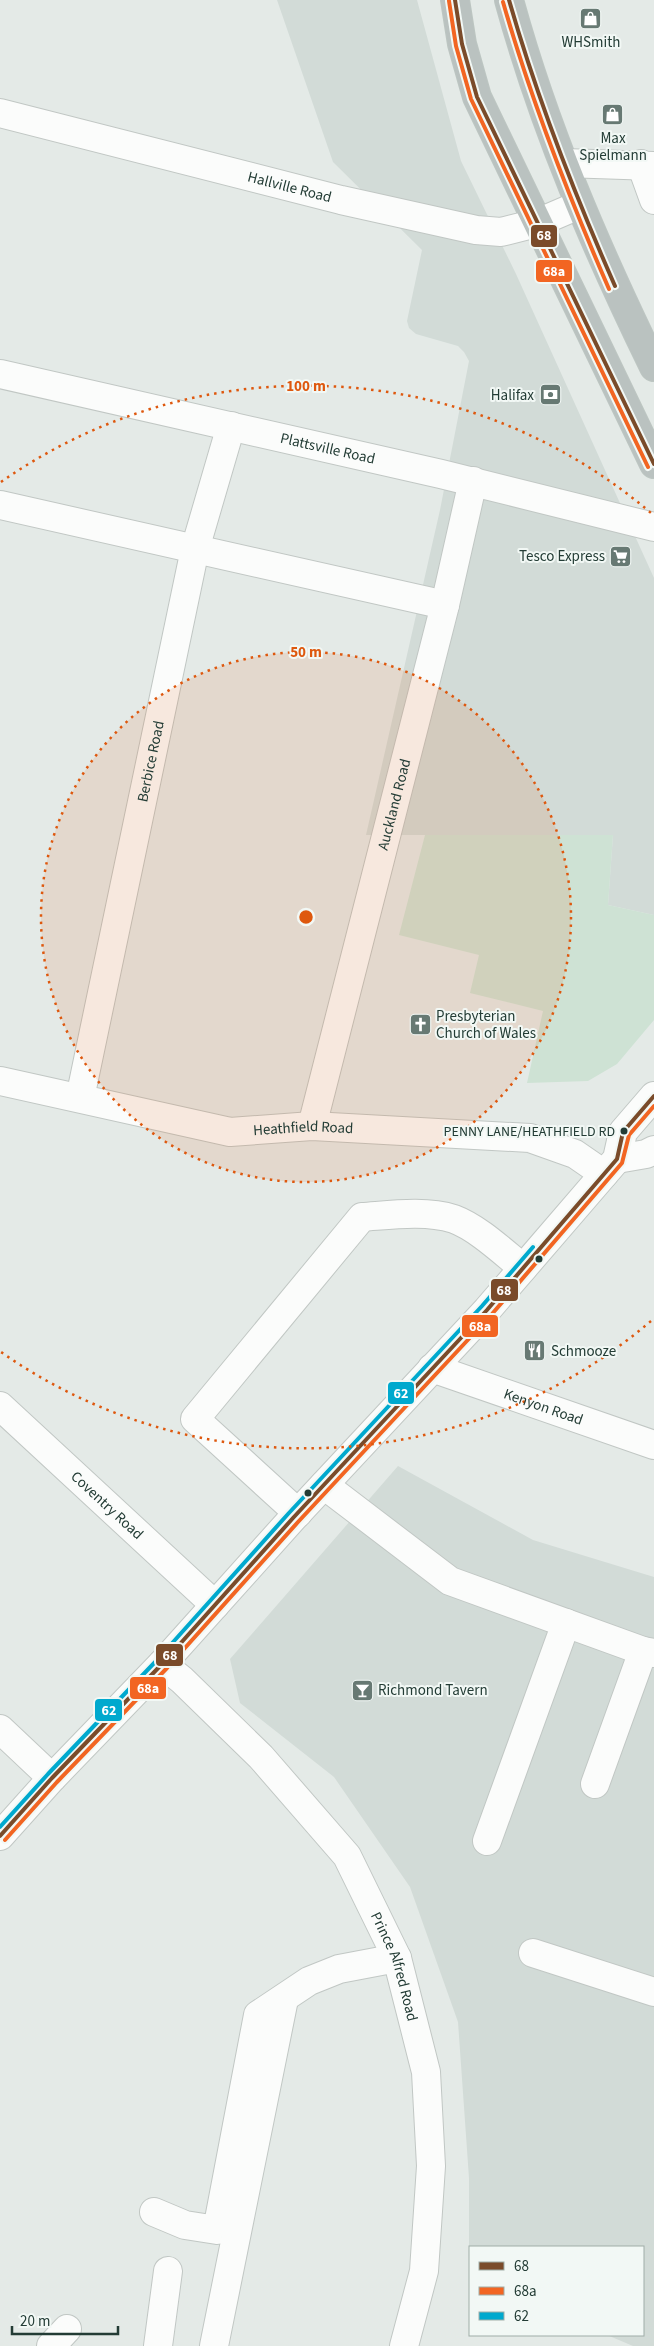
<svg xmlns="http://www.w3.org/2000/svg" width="654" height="2346" font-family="'Source Sans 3',sans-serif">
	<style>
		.built { fill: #d2dbd7 }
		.green { fill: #cee2d4 }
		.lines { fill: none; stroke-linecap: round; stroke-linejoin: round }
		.minor-casing { stroke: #c1c7c4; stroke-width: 30 }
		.highway-casing { stroke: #bdc6c2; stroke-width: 30 }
		.minor { stroke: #fbfcfb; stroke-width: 28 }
		.highway { stroke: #bac2c0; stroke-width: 28 }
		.bus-1-casing { stroke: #f2f8f5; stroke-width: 8 }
		.bus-2-casing { stroke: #f2f8f5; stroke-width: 8 }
		.bus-3-casing { stroke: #f2f8f5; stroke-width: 8 }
		.bus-1 { stroke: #7a4b2a; stroke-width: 4 }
		.bus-2 { stroke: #f26522; stroke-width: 4 }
		.bus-3 { stroke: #00a9ce; stroke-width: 4 }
		.ring { fill: none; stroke: #de580e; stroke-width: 2.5; stroke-dasharray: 2.5 5 }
		.bus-dot { fill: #233c35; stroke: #f2f8f5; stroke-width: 2 }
		.labels { text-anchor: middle; stroke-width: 4; stroke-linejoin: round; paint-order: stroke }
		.bus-label { font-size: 14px; fill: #233c35; stroke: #f2f8f5; text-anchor: end }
		.poi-label { font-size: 15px; fill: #233c35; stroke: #f2f8f5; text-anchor: start }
		.street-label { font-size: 15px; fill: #233c35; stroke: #f2f8f5 }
		.centre { fill: #de580e; stroke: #f2f8f5; stroke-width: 2.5 }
		.ring-label { font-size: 15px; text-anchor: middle; font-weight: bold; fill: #de580e; stroke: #f2f8f5; stroke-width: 4; stroke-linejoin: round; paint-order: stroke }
		.line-badge { stroke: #f2f8f5; stroke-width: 2 }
		.badge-label { font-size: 14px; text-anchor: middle; font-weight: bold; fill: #fff }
	</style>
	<rect width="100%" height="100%" fill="#e4eae7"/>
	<path class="built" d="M277,0H417L461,161L516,274L654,578V915L608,905L613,835H366L440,510L469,361L464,352L458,346L416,334L409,328L407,321L422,250L333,162Z
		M398,1466L533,1540L654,1577V2346H633L607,2335H643V2247H470L469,2275V2178L458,2022L410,1887L334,1777L240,1703L230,1659Z"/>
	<path class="green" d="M425,835H613L608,905L654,915V1020L617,1064L588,1081L527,1083L543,1011L470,993L479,955L399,935Z"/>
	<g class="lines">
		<defs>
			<g id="minor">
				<path id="s1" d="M0,113L341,200L476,230L501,232L537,223L579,205"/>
				<path d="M564,163L654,166"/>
				<path d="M641,164L654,200"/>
				<path id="s2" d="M0,374L441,474L654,527"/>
				<path d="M0,505L445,605"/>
				<path id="s3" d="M0,1081L230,1132L312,1126L530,1138L575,1154L604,1174"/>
				<path id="s4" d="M80,1098L195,549L231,426"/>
				<path id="s5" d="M312,1126L445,605L473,481"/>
				<path d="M617,1159L646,1154L654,1150"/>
				<path id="s6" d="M432,1368L654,1445"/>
				<path id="s7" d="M0,1406L215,1605"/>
				<path d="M324,1485L450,1581L643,1651L654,1653"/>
				<path d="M298,1513L195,1419L362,1217C391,1215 425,1210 454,1219C478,1228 503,1252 523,1268"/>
				<path id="s8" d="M162,1664L182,1680L261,1757L347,1856L397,1958L426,2072L431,2166L424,2271L404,2346"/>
				<path d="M0,1729L52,1778"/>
				<path d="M595,1784L643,1651"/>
				<path d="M0,1836L52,1778L162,1664L293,1518L487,1310L617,1159L623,1132L654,1096"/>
				<path d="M487,1841L566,1623"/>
				<path d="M533,1953L654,1992"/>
				<path d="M154,2212L185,2225L217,2230L258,2015L309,1981L339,1969L397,1958"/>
				<path d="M51,2346L67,2329"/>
				<path d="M158,2346L168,2271"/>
				<path d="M214,2346L284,1999"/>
			</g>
			<path id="highway" d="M455,0L462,44L477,97L654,464
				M509,0C544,128 596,248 654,367"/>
		</defs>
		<use href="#minor" class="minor-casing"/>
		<use href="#highway" class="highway-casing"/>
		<use href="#minor" class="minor"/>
		<use href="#highway" class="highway"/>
		<defs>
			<path id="bus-1" d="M455,0L462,44L477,97L654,464
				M509,0C537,98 574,193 615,286
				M0,1836L52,1778L162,1664L293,1518L487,1310L617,1159L623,1132L654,1096"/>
			<path id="bus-2" d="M449,1L456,46L471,99L648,467
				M503,2C531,100 568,195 609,289
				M5,1840L57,1782L167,1668L298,1522L492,1314L622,1163L629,1135L654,1106"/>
			<path id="bus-3" d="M0,1827L48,1774L157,1660L288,1514L482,1306L533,1247"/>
		</defs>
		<use href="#bus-1" class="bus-1-casing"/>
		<use href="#bus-2" class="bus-2-casing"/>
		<use href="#bus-3" class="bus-3-casing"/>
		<use href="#bus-1" class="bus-1"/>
		<use href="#bus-2" class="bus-2"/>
		<use href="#bus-3" class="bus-3"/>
	</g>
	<circle cx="306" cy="917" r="265" fill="#de580e" fill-opacity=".12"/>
	<g class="ring">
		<circle cx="306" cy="917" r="265"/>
		<path d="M651 1321A531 531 0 0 1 1 1352M1 482A531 531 0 0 1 651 513"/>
	</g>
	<defs>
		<symbol id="shop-square" viewBox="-11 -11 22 22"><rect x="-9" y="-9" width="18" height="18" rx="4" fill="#677973" stroke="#f2f8f5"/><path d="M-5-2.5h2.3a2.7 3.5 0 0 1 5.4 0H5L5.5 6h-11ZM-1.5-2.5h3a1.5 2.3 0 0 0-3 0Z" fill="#fff"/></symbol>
		<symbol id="bank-square" viewBox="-11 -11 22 22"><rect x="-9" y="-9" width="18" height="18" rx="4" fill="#677973" stroke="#f2f8f5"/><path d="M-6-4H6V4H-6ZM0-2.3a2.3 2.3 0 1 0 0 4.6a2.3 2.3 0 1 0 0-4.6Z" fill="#fff"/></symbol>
		<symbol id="supermarket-square" viewBox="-11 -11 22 22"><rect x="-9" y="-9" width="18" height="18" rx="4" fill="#677973" stroke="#f2f8f5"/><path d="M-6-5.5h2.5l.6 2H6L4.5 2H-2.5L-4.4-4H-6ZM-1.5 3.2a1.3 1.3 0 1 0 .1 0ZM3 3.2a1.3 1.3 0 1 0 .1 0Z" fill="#fff"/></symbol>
		<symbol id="church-square" viewBox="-11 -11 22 22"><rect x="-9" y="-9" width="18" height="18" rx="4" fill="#677973" stroke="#f2f8f5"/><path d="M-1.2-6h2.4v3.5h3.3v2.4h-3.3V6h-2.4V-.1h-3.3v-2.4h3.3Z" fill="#fff"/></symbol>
		<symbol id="restaurant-square" viewBox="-11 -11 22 22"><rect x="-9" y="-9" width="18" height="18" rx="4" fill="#677973" stroke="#f2f8f5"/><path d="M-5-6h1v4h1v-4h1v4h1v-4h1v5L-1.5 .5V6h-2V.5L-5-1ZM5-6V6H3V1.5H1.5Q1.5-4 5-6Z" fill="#fff"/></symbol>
		<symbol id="bar-square" viewBox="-11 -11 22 22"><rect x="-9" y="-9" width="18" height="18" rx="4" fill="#677973" stroke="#f2f8f5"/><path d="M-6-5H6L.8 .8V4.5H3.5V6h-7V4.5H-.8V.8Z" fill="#fff"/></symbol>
	</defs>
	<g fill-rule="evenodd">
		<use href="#shop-square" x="578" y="6" width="25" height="25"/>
		<use href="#shop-square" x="600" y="102" width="25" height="25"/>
		<use href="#bank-square" x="538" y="382" width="25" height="25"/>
		<use href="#supermarket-square" x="608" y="544" width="25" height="25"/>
		<use href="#church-square" x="408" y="1012" width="25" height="25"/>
		<use href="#restaurant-square" x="522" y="1338" width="25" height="25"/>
		<use href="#bar-square" x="350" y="1678" width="25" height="25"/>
	</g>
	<g class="bus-dot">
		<circle cx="624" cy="1131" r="4.5"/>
		<circle cx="539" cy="1259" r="4.5"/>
		<circle cx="308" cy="1493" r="4.5"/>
	</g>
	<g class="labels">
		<g class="bus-label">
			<text x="615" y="1136">PENNY LANE/HEATHFIELD RD</text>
		</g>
		<g class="poi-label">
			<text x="591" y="47" text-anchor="middle">WHSmith</text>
			<text x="613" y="143" text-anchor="middle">Max<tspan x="613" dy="17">Spielmann</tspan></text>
			<text x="534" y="400" text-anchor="end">Halifax</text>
			<text x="605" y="561" text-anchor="end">Tesco Express</text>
			<text x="436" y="1021">Presbyterian<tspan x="436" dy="17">Church of Wales</tspan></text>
			<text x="551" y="1356">Schmooze</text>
			<text x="378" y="1695">Richmond Tavern</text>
		</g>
		<g class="street-label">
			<text dy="5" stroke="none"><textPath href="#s1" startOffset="299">Hallville Road</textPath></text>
			<text dy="5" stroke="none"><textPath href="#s2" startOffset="336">Plattsville Road</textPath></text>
			<text dy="5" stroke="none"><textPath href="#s4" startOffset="344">Berbice Road</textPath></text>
			<text dy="5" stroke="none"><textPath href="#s5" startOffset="332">Auckland Road</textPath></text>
			<text dy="5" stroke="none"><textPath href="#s3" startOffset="309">Heathfield Road</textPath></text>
			<text dy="5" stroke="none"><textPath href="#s6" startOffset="118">Kenyon Road</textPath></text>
			<text dy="5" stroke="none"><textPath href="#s7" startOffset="146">Coventry Road</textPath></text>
			<text dy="5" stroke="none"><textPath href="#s8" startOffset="388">Prince Alfred Road</textPath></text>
		</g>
	</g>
	<circle cx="306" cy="917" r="8" class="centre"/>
	<g class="ring-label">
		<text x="306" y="391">100 m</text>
		<text x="306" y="657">50 m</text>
	</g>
	<g class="line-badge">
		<rect x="530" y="224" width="28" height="24" rx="5" fill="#7a4b2a"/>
		<rect x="535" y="259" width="38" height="24" rx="5" fill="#f26522"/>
		<rect x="490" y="1278" width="29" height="24" rx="5" fill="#7a4b2a"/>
		<rect x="461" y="1314" width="38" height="24" rx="5" fill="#f26522"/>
		<rect x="387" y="1381" width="28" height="24" rx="5" fill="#00a9ce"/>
		<rect x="155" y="1643" width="29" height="24" rx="5" fill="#7a4b2a"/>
		<rect x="129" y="1676" width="38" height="24" rx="5" fill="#f26522"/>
		<rect x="94" y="1698" width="29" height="24" rx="5" fill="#00a9ce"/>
	</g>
	<g class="badge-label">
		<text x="544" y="240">68</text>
		<text x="554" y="276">68a</text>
		<text x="504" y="1295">68</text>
		<text x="480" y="1331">68a</text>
		<text x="401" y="1398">62</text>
		<text x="170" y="1660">68</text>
		<text x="148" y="1693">68a</text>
		<text x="109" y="1715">62</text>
	</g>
	<rect x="469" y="2246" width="175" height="90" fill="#f2f8f5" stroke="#9fada8"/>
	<rect x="479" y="2262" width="25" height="8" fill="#7a4b2a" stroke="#9fada8"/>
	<text x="514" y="2271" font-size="15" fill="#233c35">68</text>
	<rect x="479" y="2287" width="25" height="8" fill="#f26522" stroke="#9fada8"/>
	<text x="514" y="2296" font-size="15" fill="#233c35">68a</text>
	<rect x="479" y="2312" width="25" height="8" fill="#00a9ce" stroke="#9fada8"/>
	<text x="514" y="2321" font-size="15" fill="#233c35">62</text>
	<path d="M12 2326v8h106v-8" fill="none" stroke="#233c35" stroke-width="2.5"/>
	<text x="20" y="2326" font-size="15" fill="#233c35" stroke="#f2f8f5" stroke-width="4" paint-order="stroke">20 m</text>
</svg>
